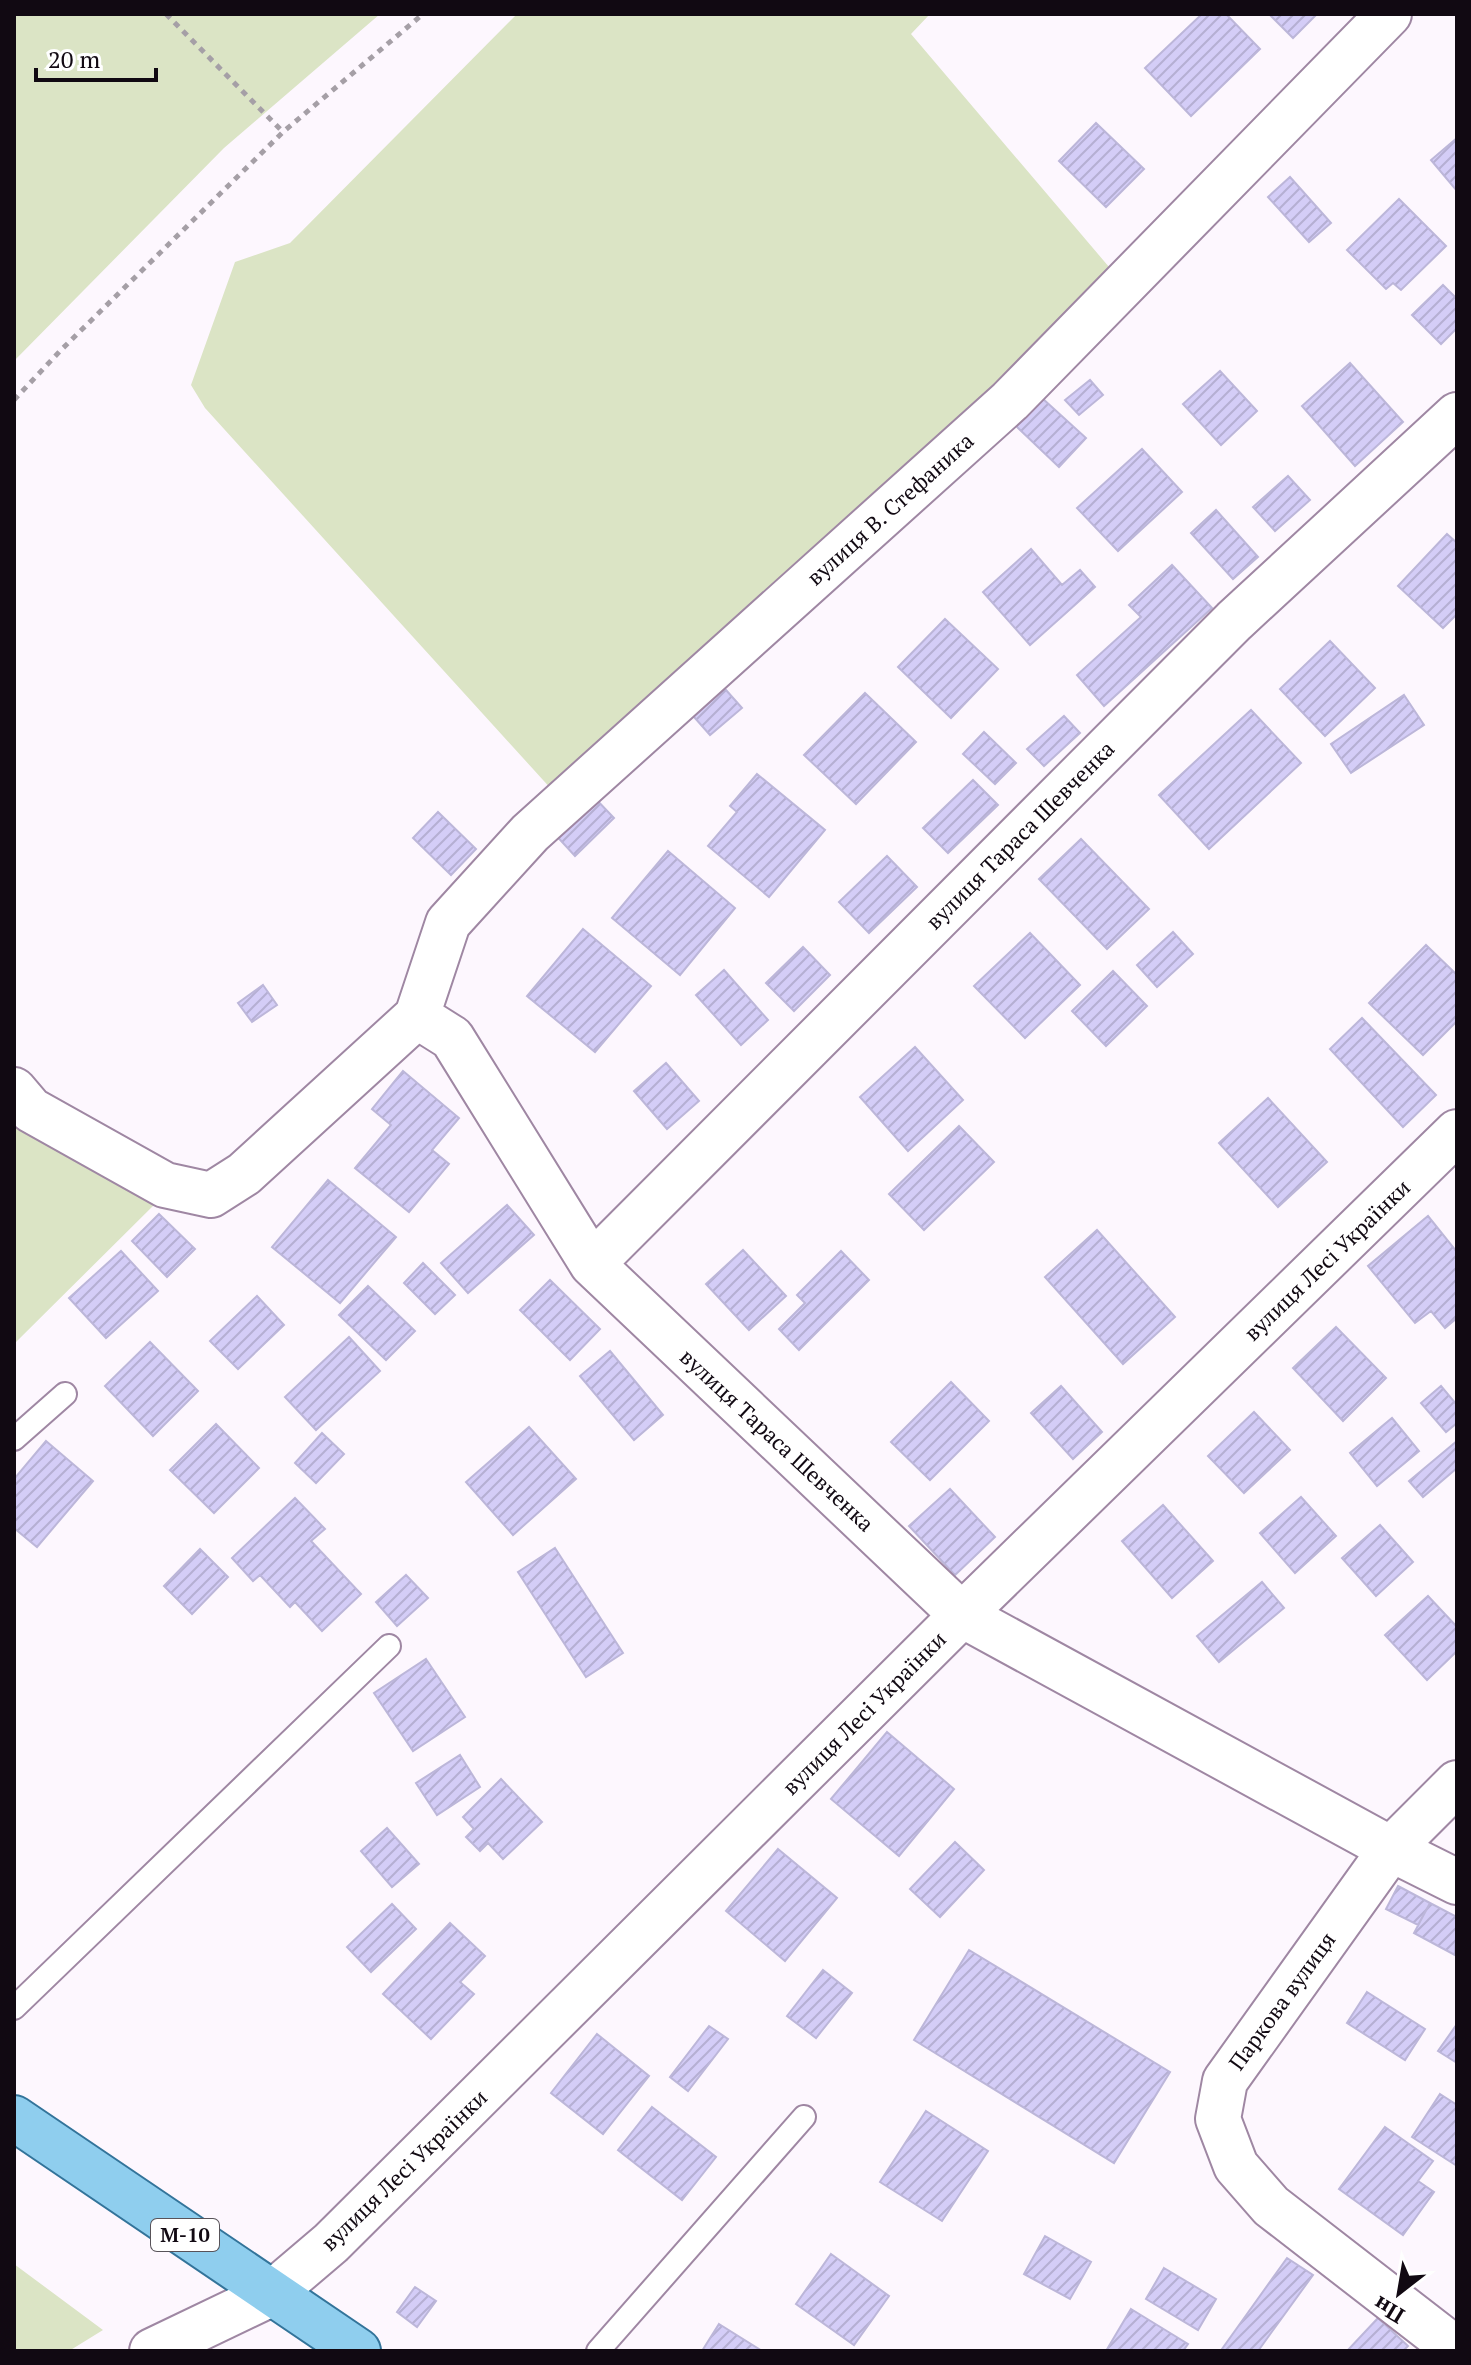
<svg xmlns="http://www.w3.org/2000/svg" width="1471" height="2365" font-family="'PT Serif',serif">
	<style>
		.garden { fill: #dbe4c5 }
		.building { fill: url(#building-hatch); stroke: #bcb6d9; stroke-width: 2 }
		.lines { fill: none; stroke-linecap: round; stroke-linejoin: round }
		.lane-casing { stroke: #9f87a3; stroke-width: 26 }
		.street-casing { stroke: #9f87a3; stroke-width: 48 }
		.primary-casing { stroke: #33749a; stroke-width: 48 }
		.path { stroke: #a59fa6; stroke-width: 5; stroke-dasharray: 6 6; stroke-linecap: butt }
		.lane { stroke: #fff; stroke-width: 22 }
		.street { stroke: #fff; stroke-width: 44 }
		.primary { stroke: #8fceee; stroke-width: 44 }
		.labels { text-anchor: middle; stroke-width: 6; stroke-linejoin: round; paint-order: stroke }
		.shield { fill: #fff; stroke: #585359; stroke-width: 2 }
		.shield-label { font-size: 20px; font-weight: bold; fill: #110912 }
		.street-label { font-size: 22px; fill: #110912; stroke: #fff }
	</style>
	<defs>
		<pattern id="building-hatch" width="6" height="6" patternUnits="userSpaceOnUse" patternTransform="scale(2)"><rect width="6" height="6" fill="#d4cdf7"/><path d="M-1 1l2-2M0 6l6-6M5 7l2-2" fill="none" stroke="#b5afd3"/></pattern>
	</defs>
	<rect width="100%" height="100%" fill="#fdf7fe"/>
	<path class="garden" d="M14,14H380L224,148L14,361Z
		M517,14H930L911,34L1115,274L1011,377L553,791L205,408L191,385L235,262L290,243Z
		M14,1112L159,1200L14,1344Z
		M14,2264L103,2330L69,2351H14Z"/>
	<path class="building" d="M1202,14H1226L1260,49L1191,116L1145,68Z
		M1269,14H1317L1293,38Z
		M1096,123L1144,169L1106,207L1059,161Z
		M1457,138V191L1431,160Z
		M1290,177L1331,223L1309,242L1268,197Z
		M1399,199L1446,246L1401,290L1393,283L1386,289L1347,250Z
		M1443,285L1457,299V328L1441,344L1412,315Z
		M1350,363L1403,422L1355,466L1302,406Z
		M1220,371L1257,411L1221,445L1183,404Z
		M1090,380L1103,395L1079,415L1065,400Z
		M1042,398L1086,438L1059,467L1016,426Z
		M1142,449L1182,492L1118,551L1077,508Z
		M1288,476L1310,500L1275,531L1253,507Z
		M1216,510L1258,557L1233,579L1191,533Z
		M1447,534L1457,543V614L1443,628L1398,586Z
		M1031,549L1062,585L1080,570L1095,587L1030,645L983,592Z
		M1172,565L1212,608L1104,706L1077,675L1141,617L1129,605Z
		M945,619L998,669L951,718L898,667Z
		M1330,641L1375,688L1325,736L1280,689Z
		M718,681L742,708L710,735L687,709Z
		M865,693L916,742L856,804L804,755Z
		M1404,695L1424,725L1351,773L1331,744Z
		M1251,710L1301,763L1209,849L1159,795Z
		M1064,716L1080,733L1044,766L1027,749Z
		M984,732L1016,763L995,784L963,754Z
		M757,774L825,830L769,897L708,846L737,812L730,806Z
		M973,780L998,805L948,853L923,828Z
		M591,794L614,818L575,856L552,831Z
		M438,812L476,849L451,875L413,838Z
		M1081,839L1149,909L1107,949L1039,879Z
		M668,851L735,908L680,975L612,918Z
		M887,856L917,887L869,933L839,902Z
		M583,929L651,986L595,1052L527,996Z
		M1173,932L1193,954L1157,987L1137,965Z
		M1030,933L1080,985L1025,1038L974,986Z
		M1426,945L1457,975V1021L1423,1055L1369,1003Z
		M803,947L830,975L794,1011L766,983Z
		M724,970L768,1020L741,1045L696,995Z
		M1113,971L1147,1006L1106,1046L1072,1011Z
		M263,985L277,1005L252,1022L238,1003Z
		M1362,1018L1436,1095L1403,1127L1330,1049Z
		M915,1047L963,1100L908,1151L860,1097Z
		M666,1063L699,1101L667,1129L634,1091Z
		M403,1071L459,1118L432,1150L449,1164L409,1212L355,1168L391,1125L372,1109Z
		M1268,1098L1327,1162L1278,1207L1219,1143Z
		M959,1126L994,1162L924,1230L889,1194Z
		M328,1180L396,1237L340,1303L272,1247Z
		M507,1205L534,1235L468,1293L441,1263Z
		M159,1214L195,1249L167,1277L132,1241Z
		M1428,1216L1457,1252V1318L1445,1328L1431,1311L1415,1323L1368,1266Z
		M1097,1230L1175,1317L1123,1364L1045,1277Z
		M743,1250L786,1296L749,1330L706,1284Z
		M121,1251L158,1291L106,1338L69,1298Z
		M841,1251L869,1280L799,1350L779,1329L805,1303L797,1295Z
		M423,1263L455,1295L435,1314L404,1283Z
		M550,1280L600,1329L570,1360L520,1310Z
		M368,1286L415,1331L386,1360L339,1315Z
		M257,1296L284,1325L238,1369L210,1341Z
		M1336,1327L1386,1378L1343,1421L1293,1368Z
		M349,1337L380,1371L316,1430L285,1397Z
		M150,1342L198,1391L153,1436L105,1386Z
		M610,1351L663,1415L634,1440L580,1376Z
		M951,1382L989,1421L930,1480L891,1442Z
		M1061,1386L1102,1432L1073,1459L1031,1413Z
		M1441,1386L1457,1405V1423L1446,1432L1421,1403Z
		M1254,1412L1290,1450L1244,1493L1208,1456Z
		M1392,1418L1419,1451L1377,1486L1350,1453Z
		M216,1424L259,1468L214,1513L170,1470Z
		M529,1427L576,1479L513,1535L466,1482Z
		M322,1433L344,1454L316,1483L295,1463Z
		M46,1441L93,1481L37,1547L14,1528V1479Z
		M1457,1441V1468L1423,1497L1409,1481Z
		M950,1489L995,1537L955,1575L909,1526Z
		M1301,1497L1336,1536L1295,1573L1260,1533Z
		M295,1498L325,1529L311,1541L361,1594L322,1631L295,1602L290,1607L260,1575L253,1581L232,1558Z
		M1163,1505L1213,1561L1172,1598L1122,1541Z
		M1380,1525L1413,1562L1376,1596L1342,1558Z
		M555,1548L623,1653L586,1677L518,1572Z
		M200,1549L228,1577L192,1614L164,1586Z
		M406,1575L428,1598L397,1626L376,1602Z
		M1262,1582L1284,1608L1219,1662L1197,1636Z
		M1428,1596L1457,1627V1651L1427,1680L1385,1635Z
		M426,1659L465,1717L413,1751L374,1693Z
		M887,1732L954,1789L899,1856L831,1799Z
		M460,1755L480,1787L437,1815L416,1783Z
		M501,1779L542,1822L503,1859L488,1843L480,1851L466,1837L474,1829L463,1817Z
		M387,1828L419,1864L392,1887L361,1851Z
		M955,1842L984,1870L940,1917L910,1889Z
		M778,1849L837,1898L785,1961L726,1911Z
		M1398,1886L1430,1903L1418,1925L1386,1909Z
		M1430,1903L1457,1917L1455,1955L1414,1933Z
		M392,1904L416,1929L371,1972L347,1947Z
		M450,1923L485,1956L460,1982L474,1994L431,2039L383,1994Z
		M969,1950L1170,2072L1114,2163L914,2040Z
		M823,1970L852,1993L816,2038L787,2016Z
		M1367,1992L1425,2029L1405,2060L1347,2023Z
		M1457,2024V2063L1438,2051Z
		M709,2026L728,2039L688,2091L670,2077Z
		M597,2034L649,2076L603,2134L551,2093Z
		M1440,2094L1457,2105V2166L1412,2137Z
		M652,2107L716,2157L682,2200L618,2150Z
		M926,2111L988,2151L942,2221L880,2182Z
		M1385,2127L1433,2161L1418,2181L1434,2192L1403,2235L1339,2189Z
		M1045,2236L1091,2262L1070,2299L1024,2274Z
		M831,2254L889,2296L854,2345L796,2304Z
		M1287,2258L1313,2275L1258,2351H1225L1222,2349Z
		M1164,2268L1216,2299L1198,2330L1146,2299Z
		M415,2287L436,2301L417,2327L397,2312Z
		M1131,2309L1188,2344L1183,2351H1106Z
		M1378,2318L1408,2346L1403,2351H1347Z
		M719,2324L762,2351H702Z"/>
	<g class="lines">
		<defs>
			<path id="lane" d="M14,1439L65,1394
				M14,2008L389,1646
				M598,2351L804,2117"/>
			<path id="street" d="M417,1016L452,1038L592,1264L962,1615L1391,1849L1457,1882
				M14,1090L31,1110L165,1185L211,1195L244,1174L417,1016L448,923L530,833L1010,401L1389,14
				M592,1264L1234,621L1457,415
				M1457,1783L1391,1849L1225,2081L1218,2119L1236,2166L1271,2206L1457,2350
				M152,2351L271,2294L331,2243L962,1615L1457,1132"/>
			<path id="primary" d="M14,2118L358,2351"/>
		</defs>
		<use href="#lane" class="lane-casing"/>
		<use href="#street" class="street-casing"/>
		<use href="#primary" class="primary-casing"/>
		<path class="path" d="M166,14L283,132
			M14,400L61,350L283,132L423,14"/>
		<use href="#lane" class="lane"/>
		<use href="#street" class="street"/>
		<use href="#primary" class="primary"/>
	</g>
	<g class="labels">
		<rect class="shield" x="151" y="2219" width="68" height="32" rx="6"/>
		<g class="shield-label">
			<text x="185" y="2242">М-10</text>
		</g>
		<g class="street-label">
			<text transform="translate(890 509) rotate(-42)" y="8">вулиця В. Стефаника</text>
			<text transform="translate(1020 835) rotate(-45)" y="8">вулиця Тараса Шевченка</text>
			<text transform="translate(1327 1260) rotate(-44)" y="8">вулиця Лесі Українки</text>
			<text transform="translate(777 1440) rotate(43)" y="8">вулиця Тараса Шевченка</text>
			<text transform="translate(864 1713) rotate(-45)" y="8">вулиця Лесі Українки</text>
			<text transform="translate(1282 2001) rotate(-54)" y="8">Паркова вулиця</text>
			<text transform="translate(404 2170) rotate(-44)" y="8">вулиця Лесі Українки</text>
		</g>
	</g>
	<rect width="1471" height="2365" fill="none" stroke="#110912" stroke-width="32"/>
	<g transform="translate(1399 2293) rotate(211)" stroke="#ffffff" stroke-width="6" paint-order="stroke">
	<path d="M0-6L14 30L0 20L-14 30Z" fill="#110912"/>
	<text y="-12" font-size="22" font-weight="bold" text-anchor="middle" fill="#110912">Пн</text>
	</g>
	<path d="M36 68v12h120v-12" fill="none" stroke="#110912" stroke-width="4"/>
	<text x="48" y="68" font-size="24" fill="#110912" stroke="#ffffff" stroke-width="6" paint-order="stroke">20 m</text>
</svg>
